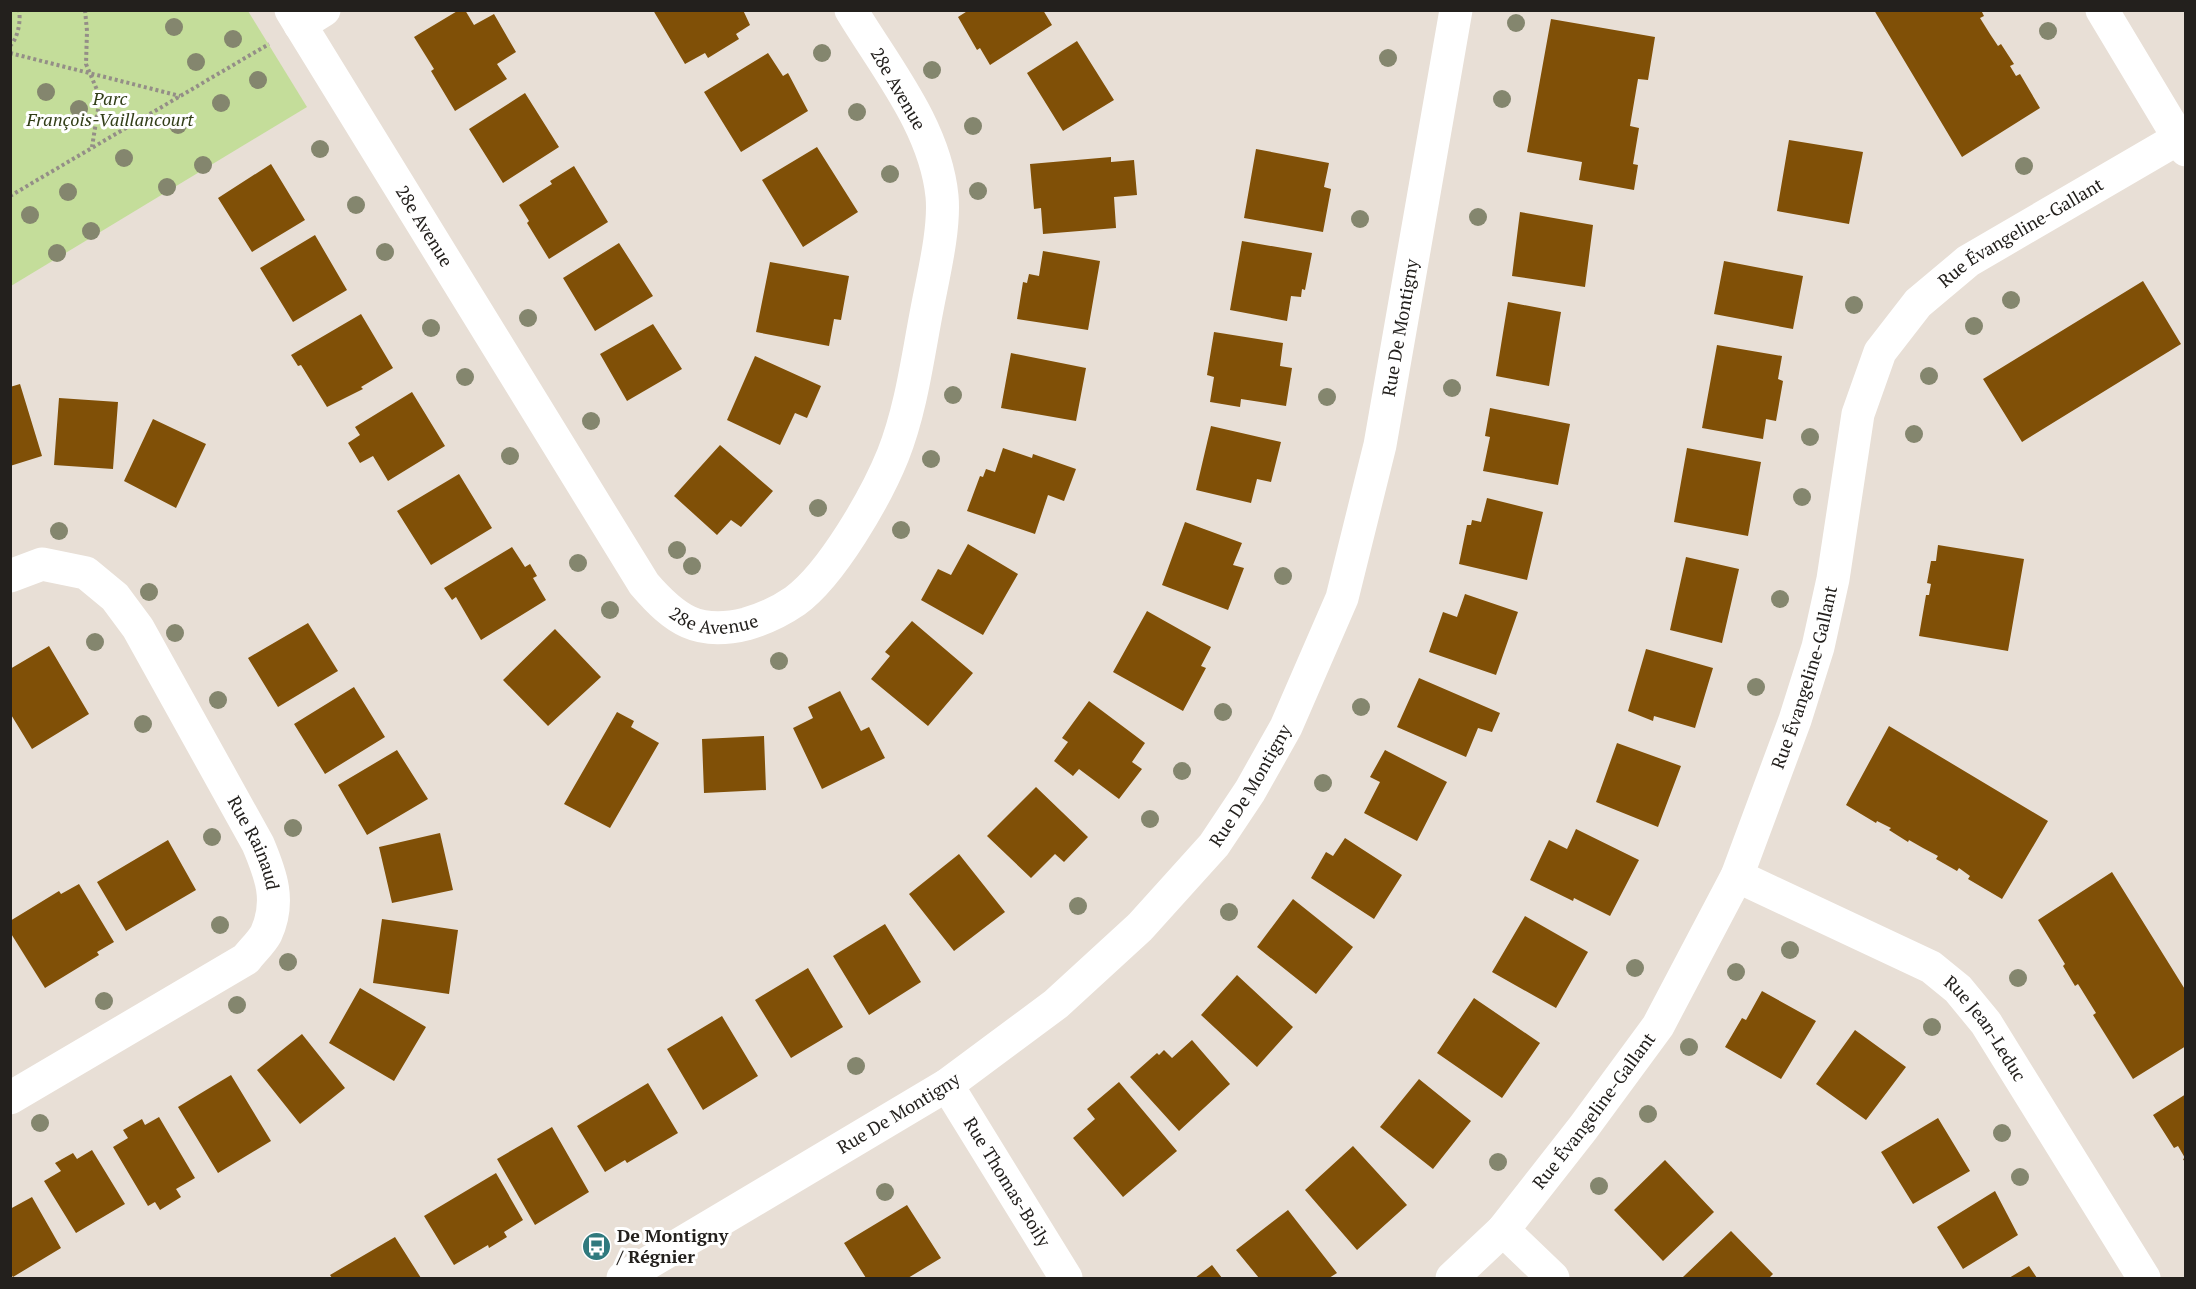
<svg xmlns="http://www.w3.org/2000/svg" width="2196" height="1289" font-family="'PT Serif',serif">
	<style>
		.green { fill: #c4dd9a }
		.building { fill: #805007 }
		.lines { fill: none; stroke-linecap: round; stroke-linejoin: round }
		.path { stroke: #948e87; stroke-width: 4; stroke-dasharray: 3 3; stroke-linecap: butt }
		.minor { stroke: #fff; stroke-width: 33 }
		.tree { fill: #84866e }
		.labels { text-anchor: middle; stroke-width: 6; stroke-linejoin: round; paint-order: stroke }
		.street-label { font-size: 18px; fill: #23201d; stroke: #fff }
		.park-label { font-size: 18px; font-style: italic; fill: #323e18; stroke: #fff }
		.poi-label { font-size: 18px; font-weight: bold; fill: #23201d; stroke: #fff; text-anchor: start }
	</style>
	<rect width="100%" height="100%" fill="#e8dfd6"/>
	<path class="green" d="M11,10L248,11L307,107L11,286Z"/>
	<path class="building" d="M459,10H465L474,25L494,14L516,52L497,64L507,79L455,111L431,71L434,69L414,37Z
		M653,10H743L750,25L736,34L739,39L708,58L705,53L685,64Z
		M969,10H1043L1052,25L990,65L980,48L977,50L958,17Z
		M1874,10H1981L1984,16L1980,18L1990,34L1998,46L2001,44L2014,64L2010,66L2016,76L2020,74L2040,108L1962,157Z
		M1551,19L1655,37L1648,80L1638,79L1630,126L1639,128L1633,164L1638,165L1634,190L1579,180L1582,162L1527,152Z
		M1077,41L1114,100L1063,131L1027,73Z
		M768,53L783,76L788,73L808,111L741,152L704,92Z
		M525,93L559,147L503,183L469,129Z
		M1789,140L1863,152L1849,224L1777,211Z
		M817,147L858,212L803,247L762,180Z
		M1256,149L1329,163L1324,187L1331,189L1323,232L1244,218Z
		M1111,157V162L1134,160L1137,195L1114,197L1116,228L1043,234L1041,208L1034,209L1030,164Z
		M271,164L305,220L252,252L218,198Z
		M574,166L608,222L549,259L527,223L529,221L519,205L552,184L550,181Z
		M1520,212L1593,225L1585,287L1512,276Z
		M315,235L347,290L293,322L260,268Z
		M1242,241L1312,253L1305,290L1302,289L1301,297L1291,296L1287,321L1230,310Z
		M619,243L653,296L595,331L563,278Z
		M1043,251L1100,261L1088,330L1017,319L1023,282L1027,283L1029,274L1039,276Z
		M1724,261L1803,276L1793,329L1714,314Z
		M770,262L849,276L841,320L834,319L829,346L756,332Z
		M2143,281L2181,344L2022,442L1983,379Z
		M1508,302L1561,312L1549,386L1496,376Z
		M361,314L393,368L361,387L363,389L327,407L301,365L298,366L291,355Z
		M653,324L682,369L627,401L600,354Z
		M1214,332L1283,343L1280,366L1292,368L1286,406L1241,399L1240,407L1210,402L1214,377L1207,375Z
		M1717,345L1782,356L1778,379L1783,381L1776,421L1766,419L1763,439L1702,428Z
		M1011,353L1086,368L1076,421L1001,408Z
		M755,356L821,386L807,418L795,413L780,445L727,420Z
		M20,384L42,456L10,466V387Z
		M412,392L445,446L388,481L373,456L360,463L348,443L360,435L355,427Z
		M59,398L118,402L113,469L54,465Z
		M1490,408L1570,424L1558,485L1483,471L1490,437L1485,436Z
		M153,419L206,444L176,508L124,481Z
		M1211,426L1281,442L1271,482L1257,479L1251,503L1196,490Z
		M720,445L773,491L741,527L731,520L717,535L674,496Z
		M1003,448L1032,458L1033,454L1076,469L1064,501L1048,495L1035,534L967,511L980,476L983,477L986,469L995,472Z
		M1687,448L1761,462L1748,536L1674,522Z
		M459,474L492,528L431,565L397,511Z
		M1487,498L1543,512L1527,580L1459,564L1467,525H1471L1472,520L1481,522Z
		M1185,522L1242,543L1233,565L1244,568L1228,610L1162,585Z
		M968,544L1018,574L983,635L921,600L938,569L951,575Z
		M1938,545L2024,559L2008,651L1919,636L1926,595H1929L1931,584L1927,583L1931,561H1936Z
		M512,547L525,567L530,564L537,576L533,578L546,600L481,640L456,597L452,600L444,588Z
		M1686,557L1739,569L1722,643L1670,630Z
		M1465,594L1518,612L1496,675L1429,652L1443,612L1457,617Z
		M1147,611L1211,647L1201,666L1206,668L1183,711L1113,672Z
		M912,621L973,673L928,726L871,679L890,656L885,652Z
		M308,623L338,671L278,707L248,658Z
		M555,629L601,677L548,726L503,680Z
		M49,646L89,714L32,749L10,713V669Z
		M1646,649L1713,668L1695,728L1654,716L1653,721L1628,711Z
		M1419,678L1500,713L1492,732L1478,728L1466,757L1397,727Z
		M354,687L385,737L325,774L294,724Z
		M840,691L861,731L869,727L885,758L822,789L793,728L813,718L808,707Z
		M1089,701L1145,743L1132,762L1142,769L1119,799L1079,769L1073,776L1054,761L1068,742L1062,738Z
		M617,712L634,721L631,727L659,743L610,828L564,804Z
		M1889,726L2048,821L2002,899L1968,879L1970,876L1959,868L1957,871L1936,859L1938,856L1923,848L1909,840L1908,842L1889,830L1891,828L1877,821L1876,823L1846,805Z
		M764,736L766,790L704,793L702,739Z
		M1617,743L1681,766L1658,827L1596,802Z
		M397,750L428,799L367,835L338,785Z
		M1385,750L1447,782L1417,841L1364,813L1380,782L1370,777Z
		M1036,787L1088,837L1064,862L1055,854L1031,878L987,836Z
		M1576,829L1639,860L1610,916L1574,898L1573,901L1530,880L1549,840L1567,849Z
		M440,833L453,890L392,903L379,847Z
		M1345,838L1402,875L1374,919L1311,878L1326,852L1333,856Z
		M168,840L196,890L126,931L97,882Z
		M959,854L1005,912L954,951L909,894Z
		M2112,872L2186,991V1046L2133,1079L2093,1015L2096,1013L2078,984L2075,986L2063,966L2065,964L2038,920Z
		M79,884L114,942L97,952L99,955L45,988L10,932V921L59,891L61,894Z
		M1293,899L1353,947L1316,994L1257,947Z
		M1525,916L1588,952L1556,1008L1492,972Z
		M382,919L458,930L449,994L373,983Z
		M885,924L921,982L869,1015L833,956Z
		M808,968L843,1027L791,1058L755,1000Z
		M1237,975L1293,1027L1257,1067L1201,1015Z
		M360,988L426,1027L394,1081L329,1043Z
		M1762,991L1816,1021L1781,1079L1725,1047L1742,1018L1746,1020Z
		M1474,998L1540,1043L1502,1098L1437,1053Z
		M722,1016L758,1076L703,1110L667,1049Z
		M1855,1030L1906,1067L1866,1120L1816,1084Z
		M302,1034L345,1088L300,1124L257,1070Z
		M1192,1040L1230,1084L1179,1131L1130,1077L1157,1053L1159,1055L1164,1050L1172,1058Z
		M231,1075L271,1141L218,1173L178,1107Z
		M1419,1079L1471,1121L1433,1169L1380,1127Z
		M1119,1082L1177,1151L1123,1197L1073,1138L1095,1119L1087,1109Z
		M648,1083L678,1133L627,1163L625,1160L605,1172L577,1126Z
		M2186,1094V1164L2183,1159L2185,1158L2178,1146L2174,1148L2153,1115Z
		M159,1117L195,1178L176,1189L181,1197L160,1210L155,1202L148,1206L113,1147L128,1138L123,1130L142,1119L145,1125Z
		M1938,1118L1970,1171L1913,1204L1881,1152Z
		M552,1127L589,1192L535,1225L497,1159Z
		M1353,1146L1407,1205L1357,1250L1305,1190Z
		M92,1150L125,1204L76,1233L44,1181L61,1171L55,1163L73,1153L77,1159Z
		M1665,1160L1714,1212L1663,1261L1614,1210Z
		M496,1173L523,1220L504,1232L507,1237L489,1248L488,1245L454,1265L424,1216Z
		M1995,1191L2018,1235L1963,1269L1937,1227Z
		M32,1197L61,1248L13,1277L10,1273V1209Z
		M907,1205L941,1258L908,1278H866L844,1243Z
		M1288,1210L1337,1273L1329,1278H1259L1236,1250Z
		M1731,1231L1773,1274L1769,1278H1684L1683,1277Z
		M395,1237L421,1278H332L330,1275Z
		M1212,1265L1222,1278H1195Z
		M2029,1266L2037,1278H2009Z"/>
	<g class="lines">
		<path class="path" d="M85,10L87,31L86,64L100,97L92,147
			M10,46C18,38 21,21 19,10
			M10,53L180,96
			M10,196L269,44"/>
		<g class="minor">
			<path id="s1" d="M291,10L644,584C675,620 698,636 746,624C764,619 779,612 795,601C832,574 876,497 893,455C912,407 918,354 928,304C934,273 945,227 942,196C935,127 886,68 851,10"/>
			<path d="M2102,10L2186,150"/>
			<path d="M300,25L324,10"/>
			<path id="s2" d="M10,576L42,564L86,573L115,597L138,628L258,844C271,875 281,901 266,934C261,943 252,951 246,959L10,1098"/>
			<path id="s3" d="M1737,876L1931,967L1958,989L1986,1023L2144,1278"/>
			<path id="s4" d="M947,1085L1066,1278"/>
			<path d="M1503,1230L1553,1278"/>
			<path id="s5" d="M623,1278L947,1085L1056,1004L1140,927L1214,845L1250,791L1286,727L1342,598L1380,445L1456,10"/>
			<path id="s6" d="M1452,1278L1503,1230L1583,1128L1658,1026L1737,876L1795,720L1818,647L1833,579L1858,414L1880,352L1918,303L1968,261L2179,138"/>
		</g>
	</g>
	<g class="tree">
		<circle cx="1516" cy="23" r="9"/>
		<circle cx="174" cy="27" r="9"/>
		<circle cx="2048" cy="31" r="9"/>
		<circle cx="233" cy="39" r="9"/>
		<circle cx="822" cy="53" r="9"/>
		<circle cx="1388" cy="58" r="9"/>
		<circle cx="196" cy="62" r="9"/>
		<circle cx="932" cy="70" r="9"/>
		<circle cx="258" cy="80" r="9"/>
		<circle cx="46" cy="92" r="9"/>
		<circle cx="1502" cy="99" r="9"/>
		<circle cx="221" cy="103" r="9"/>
		<circle cx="79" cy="109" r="9"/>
		<circle cx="857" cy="112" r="9"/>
		<circle cx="178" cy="125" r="9"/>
		<circle cx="973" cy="126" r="9"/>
		<circle cx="320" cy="149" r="9"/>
		<circle cx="124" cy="158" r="9"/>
		<circle cx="203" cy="165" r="9"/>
		<circle cx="2024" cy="166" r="9"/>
		<circle cx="890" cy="174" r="9"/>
		<circle cx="167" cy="187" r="9"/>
		<circle cx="978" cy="191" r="9"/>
		<circle cx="68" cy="192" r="9"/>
		<circle cx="356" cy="205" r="9"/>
		<circle cx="30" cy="215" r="9"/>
		<circle cx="1478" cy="217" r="9"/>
		<circle cx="1360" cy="219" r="9"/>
		<circle cx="91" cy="231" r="9"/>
		<circle cx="385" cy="252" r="9"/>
		<circle cx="57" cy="253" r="9"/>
		<circle cx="2011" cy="300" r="9"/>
		<circle cx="1854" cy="305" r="9"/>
		<circle cx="528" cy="318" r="9"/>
		<circle cx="1974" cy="326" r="9"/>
		<circle cx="431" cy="328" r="9"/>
		<circle cx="1929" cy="376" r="9"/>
		<circle cx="465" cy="377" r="9"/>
		<circle cx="1452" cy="388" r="9"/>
		<circle cx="953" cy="395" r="9"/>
		<circle cx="1327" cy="397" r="9"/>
		<circle cx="591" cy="421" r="9"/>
		<circle cx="1914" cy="434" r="9"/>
		<circle cx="1810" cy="437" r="9"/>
		<circle cx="510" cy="456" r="9"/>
		<circle cx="931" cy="459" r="9"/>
		<circle cx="1802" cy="497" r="9"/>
		<circle cx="818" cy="508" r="9"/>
		<circle cx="901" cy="530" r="9"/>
		<circle cx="59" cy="531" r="9"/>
		<circle cx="677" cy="550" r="9"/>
		<circle cx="578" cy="563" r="9"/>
		<circle cx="692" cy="566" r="9"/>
		<circle cx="1283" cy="576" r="9"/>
		<circle cx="149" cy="592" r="9"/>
		<circle cx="1780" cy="599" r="9"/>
		<circle cx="610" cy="610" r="9"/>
		<circle cx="175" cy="633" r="9"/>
		<circle cx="95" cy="642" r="9"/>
		<circle cx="779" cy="661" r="9"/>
		<circle cx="1756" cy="687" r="9"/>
		<circle cx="218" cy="700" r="9"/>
		<circle cx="1361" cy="707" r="9"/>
		<circle cx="1223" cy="712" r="9"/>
		<circle cx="143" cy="724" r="9"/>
		<circle cx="1182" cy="771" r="9"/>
		<circle cx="1323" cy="783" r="9"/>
		<circle cx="1150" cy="819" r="9"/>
		<circle cx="293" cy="828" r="9"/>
		<circle cx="212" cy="837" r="9"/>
		<circle cx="1078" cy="906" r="9"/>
		<circle cx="1229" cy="912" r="9"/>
		<circle cx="220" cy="925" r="9"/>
		<circle cx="1790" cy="950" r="9"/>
		<circle cx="288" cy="962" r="9"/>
		<circle cx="1635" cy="968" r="9"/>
		<circle cx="1736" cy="972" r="9"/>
		<circle cx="2018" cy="978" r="9"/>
		<circle cx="104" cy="1001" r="9"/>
		<circle cx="237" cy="1005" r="9"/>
		<circle cx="1932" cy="1027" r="9"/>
		<circle cx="1689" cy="1047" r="9"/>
		<circle cx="856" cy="1066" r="9"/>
		<circle cx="1648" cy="1114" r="9"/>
		<circle cx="40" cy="1123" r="9"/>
		<circle cx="2002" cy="1133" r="9"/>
		<circle cx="1498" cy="1162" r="9"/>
		<circle cx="2020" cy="1177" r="9"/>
		<circle cx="1599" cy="1186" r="9"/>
		<circle cx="885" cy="1192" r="9"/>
	</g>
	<defs>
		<symbol id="bus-disc" viewBox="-11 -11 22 22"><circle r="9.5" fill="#307a7e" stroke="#fff"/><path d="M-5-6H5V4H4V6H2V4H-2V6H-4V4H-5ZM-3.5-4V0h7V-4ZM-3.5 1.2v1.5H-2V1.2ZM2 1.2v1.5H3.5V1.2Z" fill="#fff"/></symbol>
	</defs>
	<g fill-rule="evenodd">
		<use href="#bus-disc" x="580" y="1230" width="33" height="33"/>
	</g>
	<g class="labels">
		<g class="street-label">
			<text transform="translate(898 89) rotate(60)" y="6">28e Avenue</text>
			<text dy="6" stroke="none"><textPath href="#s1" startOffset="254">28e Avenue</textPath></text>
			<text dy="6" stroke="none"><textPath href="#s6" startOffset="1228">Rue Évangeline-Gallant</textPath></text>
			<text dy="6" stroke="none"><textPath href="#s5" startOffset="1293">Rue De Montigny</textPath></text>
			<text dy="6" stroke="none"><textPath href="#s1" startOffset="758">28e Avenue</textPath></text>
			<text dy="6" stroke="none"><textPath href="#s6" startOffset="706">Rue Évangeline-Gallant</textPath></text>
			<text dy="6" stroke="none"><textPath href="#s5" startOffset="807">Rue De Montigny</textPath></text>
			<text dy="6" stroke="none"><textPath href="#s2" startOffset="400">Rue Rainaud</textPath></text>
			<text dy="6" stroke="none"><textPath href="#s3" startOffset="297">Rue Jean-Leduc</textPath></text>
			<text dy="6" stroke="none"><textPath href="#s6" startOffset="220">Rue Évangeline-Gallant</textPath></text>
			<text dy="6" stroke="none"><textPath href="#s5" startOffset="321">Rue De Montigny</textPath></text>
			<text dy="6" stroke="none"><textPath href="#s4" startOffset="114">Rue Thomas-Boily</textPath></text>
		</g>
		<g class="park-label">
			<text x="110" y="105">Parc<tspan x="110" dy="21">François-Vaillancourt</tspan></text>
		</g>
		<g class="poi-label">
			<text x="617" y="1242">De Montigny<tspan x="617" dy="21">/ Régnier</tspan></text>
		</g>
	</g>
	<rect width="2196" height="1289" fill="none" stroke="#23201d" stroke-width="24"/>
</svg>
